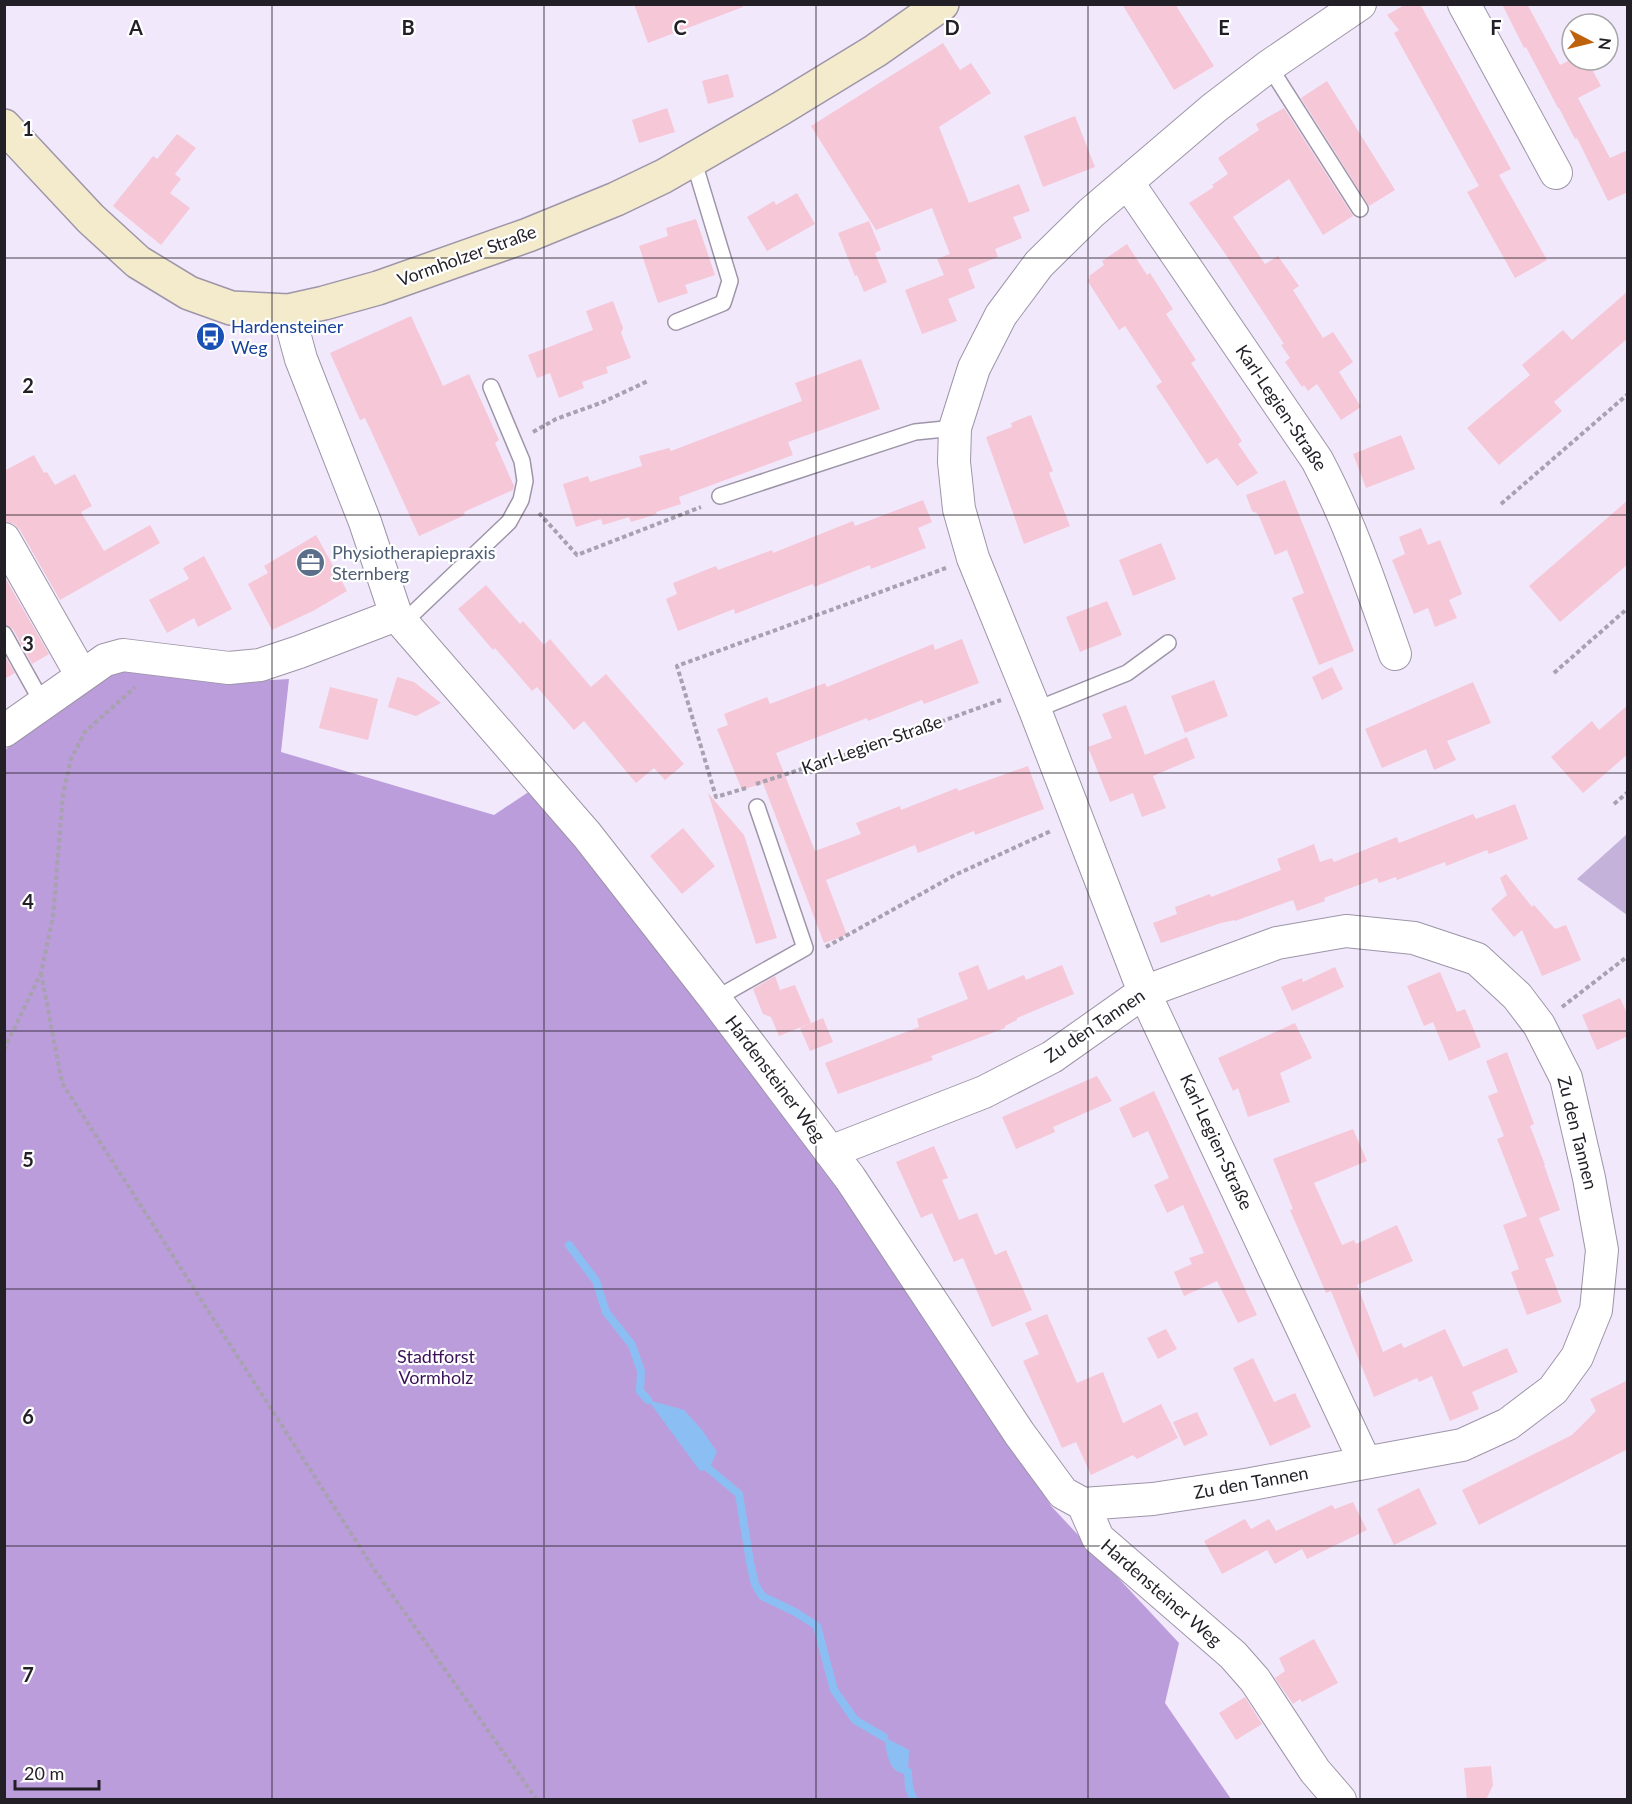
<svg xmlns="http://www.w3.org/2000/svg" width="1632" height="1804" font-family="Lato,sans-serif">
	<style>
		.green { fill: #c5b2da }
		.forest { fill: #bb9ddb }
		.water { fill: #8bbff4 }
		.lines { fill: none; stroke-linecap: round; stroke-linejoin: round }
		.stream { stroke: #8bbff4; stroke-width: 8 }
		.building { fill: #f6c7d6 }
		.lane-casing { stroke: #9e95a8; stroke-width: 18 }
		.street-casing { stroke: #9e95a8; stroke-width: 34 }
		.secondary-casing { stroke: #9e95a8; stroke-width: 36 }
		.path { stroke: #a8a1b0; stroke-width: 4; stroke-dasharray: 4.5 3; stroke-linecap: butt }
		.lane { stroke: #fff; stroke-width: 15 }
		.street { stroke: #fff; stroke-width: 32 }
		.secondary { stroke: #f4ebcd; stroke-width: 33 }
		.grid { fill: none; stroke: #221f26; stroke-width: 1.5; stroke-opacity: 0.55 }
		.labels { text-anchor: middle; stroke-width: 4.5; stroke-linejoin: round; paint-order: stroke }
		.street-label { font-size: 18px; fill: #221f26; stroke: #fff }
		.transit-label { font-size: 18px; fill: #164399; stroke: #fff; text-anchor: start }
		.service-label { font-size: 18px; fill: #4e5e75; stroke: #fff; text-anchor: start }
		.park-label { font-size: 18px; fill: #3b115a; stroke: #fff }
		.grid-label { font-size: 20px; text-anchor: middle; font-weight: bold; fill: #221f26; stroke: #fff; stroke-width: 4.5; stroke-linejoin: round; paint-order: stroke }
	</style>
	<rect width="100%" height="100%" fill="#f1e8fc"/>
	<path class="green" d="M1627,834V915L1577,879Z"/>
	<path class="forest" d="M128,668C181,676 235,683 289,679L281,752L494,815L530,791L602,875L750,1061L914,1297L1052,1507L1179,1643L1165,1703L1231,1799L5,1800V750L110,670Z"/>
	<path class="water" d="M648,1400L684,1410L702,1430L717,1452L709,1469L700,1471Z
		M884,1737L909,1750L908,1772L912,1774C888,1776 888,1756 884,1737Z"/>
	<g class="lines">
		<path class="stream" d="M569,1245L596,1281L606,1312L632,1345L641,1371L640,1391L648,1400
			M709,1469L739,1494L750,1562L755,1584L762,1596L795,1612L817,1626L834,1690L855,1720L884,1737
			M908,1772L909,1788L914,1800"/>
	</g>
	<path class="building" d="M634,4H743V7L648,43Z
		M1122,4H1175L1214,66L1174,90Z
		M1406,4H1420L1511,169L1499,175L1547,260L1515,278L1467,192L1479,186L1394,33L1399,30L1387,15Z
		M1502,4H1527L1560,65L1570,60H1587L1601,86L1578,98L1610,158L1628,150V192L1608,201L1577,138L1575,139L1559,108H1558L1526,47L1524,48Z
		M943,43L960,70L971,63L991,93L939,127L969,203L1019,184L1030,211L1013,217L1022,238L995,249L998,257L968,269L975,288L948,299L957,321L922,334L905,290L944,275L937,259L950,254L932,208L876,230L811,126Z
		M728,74L734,97L708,104L702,81Z
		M1327,81L1395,190L1369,206L1301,98Z
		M667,108L675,132L639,143L632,120Z
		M1284,108L1353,216L1323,235L1289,179L1233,217L1265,264L1278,256L1299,286L1293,290L1323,338L1333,332L1353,362L1339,372L1361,407L1341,420L1317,384L1308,391L1304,385L1302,387L1285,362L1290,358L1281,345L1284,344L1224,252L1189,203L1214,187L1212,185L1228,174L1218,158L1259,130L1256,124Z
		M1075,116L1095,167L1043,187L1024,136Z
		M177,134L196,148L175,174L181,179L170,193L190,208L161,245L113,206L153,156L157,159Z
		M797,193L815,224L767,251L747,217L774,201L776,205Z
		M696,219L715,275L685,285L688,293L658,303L639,246L668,236L666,228Z
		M869,221L881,250L875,253L887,282L864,292L857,275L855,276L838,233Z
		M1127,244L1147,275L1150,273L1173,309L1166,314L1196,360L1191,363L1242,441L1238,444L1258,473L1237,486L1217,458L1207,464L1156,386L1162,382L1125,326L1119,330L1087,280L1090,278L1089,276L1104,265L1102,261Z
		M1628,291V338L1554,402L1562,411L1499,465L1467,428L1530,375L1522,365L1563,330L1572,340Z
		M613,301L623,328L621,333L631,358L606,367L608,373L582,382L584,388L559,398L550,373L537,378L528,355L593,330L586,311Z
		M411,316L443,386L469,374L499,440L495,443L514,486L513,490L464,512L465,515L419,536L372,433L365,418L360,420L330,353Z
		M861,359L880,409L788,442L793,455L679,497L681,504L656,512L657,514L631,522L629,517L603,525L601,519L576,527L563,484L588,476L590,482L642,466L639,456L669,448L671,451L802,401L795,383Z
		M1031,415L1053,471L1049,473L1070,526L1024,544L986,437L1012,427L1011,423Z
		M1401,435L1415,469L1366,488L1353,454Z
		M34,455L44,473L47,472L55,485L75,474L92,506L81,512L104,551L150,525L160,543L60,600L20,530L14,524L4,521V471Z
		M1285,480L1354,651L1319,665L1292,598L1304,593L1287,550L1275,555L1258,514L1252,511L1246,495Z
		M923,500L932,522L918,528L926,548L871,569L870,565L814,587L813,584L735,614L734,609L678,631L666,599L677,594L673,583L716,566L718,570L772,550L773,553L853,521L855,526Z
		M1628,500V564L1560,622L1529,586Z
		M1421,528L1428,545L1440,540L1462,594L1449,600L1457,618L1435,627L1428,608L1414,614L1392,560L1405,554L1399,537Z
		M316,535L347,591L313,611L272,630L248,584L268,573L264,566Z
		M1161,543L1176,579L1133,596L1119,560Z
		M204,556L232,609L198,627L194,618L167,633L149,600L189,579L183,568Z
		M4,576L49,654L32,664L13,629L4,624Z
		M486,585L520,624L523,621L544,645L550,639L591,687L606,674L684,764L665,780L654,768L636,783L584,721L574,730L537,687L532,691L495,648L493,650L458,609Z
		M1107,601L1122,635L1080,652L1066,617Z
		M962,639L979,683L924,704L922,700L868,721L867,718L776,753L815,851L861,834L856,823L900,806L901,810L957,788L958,791L1028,766L1044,809L975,835L974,831L918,853L915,845L826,880L847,935L824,943L763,783L742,790L717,729L728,725L724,714L767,697L770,704L825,683L827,687L933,644L935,650Z
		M4,655L15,673L4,679Z
		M1332,667L1343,689L1322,700L1312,677Z
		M397,677L414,682L441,703L416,716L388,707Z
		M1214,680L1228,716L1185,733L1171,696Z
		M1473,682L1491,723L1447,741L1456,760L1434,770L1426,749L1382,768L1365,729Z
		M330,687L378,699L368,740L319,728Z
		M1126,705L1145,755L1187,737L1195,758L1153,776L1166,808L1142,817L1133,793L1110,802L1088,747L1112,738L1102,714Z
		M1628,705V754L1583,793L1551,757L1592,721L1599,730Z
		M708,793L744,835L777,938L756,944Z
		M1515,804L1528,839L1489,854L1487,850L1446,866L1445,862L1397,880L1396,877L1379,883L1377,878L1324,898L1325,901L1297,911L1293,900L1235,921V920L1221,923L1161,943L1153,923L1177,914L1175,907L1210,894L1211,897L1281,870L1277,859L1314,844L1320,862L1332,858L1334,862L1397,837L1399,843L1473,814L1476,819Z
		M683,828L715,866L682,894L650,856Z
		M1506,874L1532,907L1534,905L1555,929L1566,925L1581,960L1542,976L1522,930L1514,937L1491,909L1507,895L1500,878Z
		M978,965L988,990L1024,975L1026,980L1062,965L1074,994L1017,1018V1020L1005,1026V1028L931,1056L933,1060L838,1094L825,1063L919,1027L917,1019L968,999L958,973Z
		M1335,967L1344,987L1292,1011L1281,987L1302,978L1303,982Z
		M1440,972L1457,1012L1465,1009L1481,1047L1449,1061L1433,1022L1424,1026L1407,986Z
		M775,976L780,990L795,985L811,1023L779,1036L771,1017L763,1014L753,989Z
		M1620,998L1628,1015V1036L1597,1050L1582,1015Z
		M823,1018L833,1042L810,1051L800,1028Z
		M1295,1023L1312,1058L1280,1073L1290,1102L1248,1117L1238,1088L1233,1091L1218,1058Z
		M1507,1052L1534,1124L1530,1126L1545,1165H1544L1560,1210L1539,1218L1554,1256L1545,1259L1562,1302L1527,1315L1511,1272L1519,1269L1503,1225L1527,1216L1497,1139L1504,1136L1488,1096L1498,1092L1486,1061Z
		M1097,1076L1112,1101L1053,1127L1055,1132L1016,1149L1002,1117Z
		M1154,1091L1257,1315L1238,1323L1217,1281L1184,1296L1174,1272L1192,1264L1189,1258L1204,1253L1183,1205L1167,1213L1154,1185L1169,1178L1148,1131L1133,1138L1119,1108Z
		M1353,1129L1367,1161L1314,1183L1342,1245L1354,1240L1356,1244L1397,1225L1413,1261L1357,1285L1383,1352L1401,1343L1404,1348L1445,1329L1463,1367L1507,1348L1518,1372L1472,1392L1479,1409L1450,1421L1432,1376L1419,1382L1417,1378L1374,1397L1331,1291L1326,1293L1290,1210L1293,1209L1273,1159Z
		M934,1146L948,1178L942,1180L959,1220L977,1213L995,1255L1006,1250L1032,1310L992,1327L963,1258L954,1262L932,1213L921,1218L896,1162Z
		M1047,1314L1077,1383L1103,1372L1123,1423L1161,1404L1178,1438L1137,1459L1133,1455L1091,1475L1076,1442L1062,1448L1023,1361L1039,1354L1025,1323Z
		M1166,1329L1177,1349L1158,1359L1147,1338Z
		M1253,1358L1274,1402L1295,1393L1311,1427L1270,1446L1233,1368Z
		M1628,1380V1449L1479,1525L1462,1490L1572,1435L1596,1411L1590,1399Z
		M1197,1412L1208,1435L1184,1446L1173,1422Z
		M1419,1488L1437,1524L1394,1545L1377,1509Z
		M1353,1502L1367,1530L1307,1559L1302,1549L1275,1564L1267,1550L1222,1574L1204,1541L1245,1519L1251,1529L1269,1519L1276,1531L1332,1505L1335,1509Z
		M1314,1639L1338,1683L1302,1702L1300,1699L1293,1704L1275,1678L1285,1671L1279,1658Z
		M1245,1697L1262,1724L1236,1740L1219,1713Z
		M1491,1766L1493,1785L1486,1800H1467L1464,1768Z"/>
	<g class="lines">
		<defs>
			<path id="lane" d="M1269,66L1360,209
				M676,322L723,303L730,281L693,159
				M720,496L915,432L955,428
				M403,623L509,522L521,500L525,481L522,461L491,387
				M4,634L43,704
				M1035,710L1127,673L1168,643
				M715,999L805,948L757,807"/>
			<path id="street" d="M1360,4L1269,66L1214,108L1091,213L1039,264L1001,315L974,368L955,428L954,462L959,509L973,558L1035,710L1144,992L1365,1462
				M1464,4L1556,173
				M1128,183L1317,460C1350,522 1372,588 1395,654
				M288,311L301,359L365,522L396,615L587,835L715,999L850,1178L1019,1433L1063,1493L1083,1504L1098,1538L1233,1655L1255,1680L1315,1771L1340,1800
				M4,539L82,676
				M4,731L105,660L123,655L229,668L260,665L299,652L396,615
				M830,1152L984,1092L1052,1057L1144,992L1277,943L1346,931L1414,938L1477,959L1517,996L1539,1025L1566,1078L1589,1178L1602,1250L1596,1310L1577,1357L1553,1390L1508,1424L1462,1445L1251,1484L1153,1499L1083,1504"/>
			<path id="secondary" d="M4,126L91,219L138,262L189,293L231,308L288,311L324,303L378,288L528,235L616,199L664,176L780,109L875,51L942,4"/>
		</defs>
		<use href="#lane" class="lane-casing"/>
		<use href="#street" class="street-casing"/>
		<use href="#secondary" class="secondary-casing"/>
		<path class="path" d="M533,432L556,419L603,402L648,381
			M1501,504L1628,394
			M539,513L577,555L701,507
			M1554,673L1628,608
			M756,784L881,743L1001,700
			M746,788L716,797L677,666L946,568
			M1614,804L1628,792
			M826,947L955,875L1051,831
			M41,973L62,1083L374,1569L537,1800
			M1562,1007L1628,956
			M4,1050L41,973L53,917L63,794L71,759L85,732L135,687"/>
		<use href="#lane" class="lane"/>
		<use href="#street" class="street"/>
		<use href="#secondary" class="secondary"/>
	</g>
	<path class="grid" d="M272,4V1800M544,4V1800M816,4V1800M1088,4V1800M1360,4V1800M4,258H1628M4,515H1628M4,773H1628M4,1031H1628M4,1289H1628M4,1546H1628"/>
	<defs>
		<symbol id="bus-disc" viewBox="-11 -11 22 22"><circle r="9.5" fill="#1a4fb4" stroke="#fff"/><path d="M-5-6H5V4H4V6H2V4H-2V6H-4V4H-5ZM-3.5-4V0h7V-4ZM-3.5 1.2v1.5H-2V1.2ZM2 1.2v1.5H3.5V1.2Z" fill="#fff"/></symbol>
		<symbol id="office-disc" viewBox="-11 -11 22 22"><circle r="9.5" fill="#5c6f8a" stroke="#fff"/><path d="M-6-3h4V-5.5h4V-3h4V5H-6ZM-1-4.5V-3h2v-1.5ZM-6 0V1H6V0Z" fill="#fff"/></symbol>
	</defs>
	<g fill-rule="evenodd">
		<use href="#bus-disc" x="194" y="320" width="33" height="33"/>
		<use href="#office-disc" x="294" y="546" width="33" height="33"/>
	</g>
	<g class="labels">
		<g class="street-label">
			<text transform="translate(467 256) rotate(-20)" y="6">Vormholzer Straße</text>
			<text transform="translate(1281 408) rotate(56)" y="6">Karl-Legien-Straße</text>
			<text transform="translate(872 745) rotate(-19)" y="6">Karl-Legien-Straße</text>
			<text transform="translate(1095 1026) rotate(-34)" y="6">Zu den Tannen</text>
			<text transform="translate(775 1079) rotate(53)" y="6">Hardensteiner Weg</text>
			<text transform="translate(1577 1133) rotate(76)" y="6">Zu den Tannen</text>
			<text transform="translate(1216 1142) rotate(65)" y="6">Karl-Legien-Straße</text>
			<text transform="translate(1251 1483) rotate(-10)" y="6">Zu den Tannen</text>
			<text transform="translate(1161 1593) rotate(41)" y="6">Hardensteiner Weg</text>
		</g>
		<g class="transit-label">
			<text x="231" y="333">Hardensteiner<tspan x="231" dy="21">Weg</tspan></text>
		</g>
		<g class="service-label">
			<text x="332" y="559">Physiotherapiepraxis<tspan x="332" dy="21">Sternberg</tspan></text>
		</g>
		<g class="park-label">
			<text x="436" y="1363">Stadtforst<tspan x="436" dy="21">Vormholz</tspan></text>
		</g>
	</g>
	<g class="grid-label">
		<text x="136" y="35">A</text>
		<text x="408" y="35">B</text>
		<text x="680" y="35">C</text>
		<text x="952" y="35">D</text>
		<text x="1224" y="35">E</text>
		<text x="1496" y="35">F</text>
		<text x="28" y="136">1</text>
		<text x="28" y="393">2</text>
		<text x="28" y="651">3</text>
		<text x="28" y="909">4</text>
		<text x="28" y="1167">5</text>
		<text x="28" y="1424">6</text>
		<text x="28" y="1682">7</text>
	</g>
	<rect width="1632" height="1804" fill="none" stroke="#221f26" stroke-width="12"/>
	<g transform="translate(1590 42) rotate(97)"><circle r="28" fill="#ffffff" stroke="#a7a5a8" stroke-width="1.5"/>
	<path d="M0-4.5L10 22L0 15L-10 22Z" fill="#be630b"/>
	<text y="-9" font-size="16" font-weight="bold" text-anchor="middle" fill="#221f26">N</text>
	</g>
	<path d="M15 1780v9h84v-9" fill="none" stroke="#221f26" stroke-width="3"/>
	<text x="24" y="1780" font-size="18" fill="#221f26" stroke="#ffffff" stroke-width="4.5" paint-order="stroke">20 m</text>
</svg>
